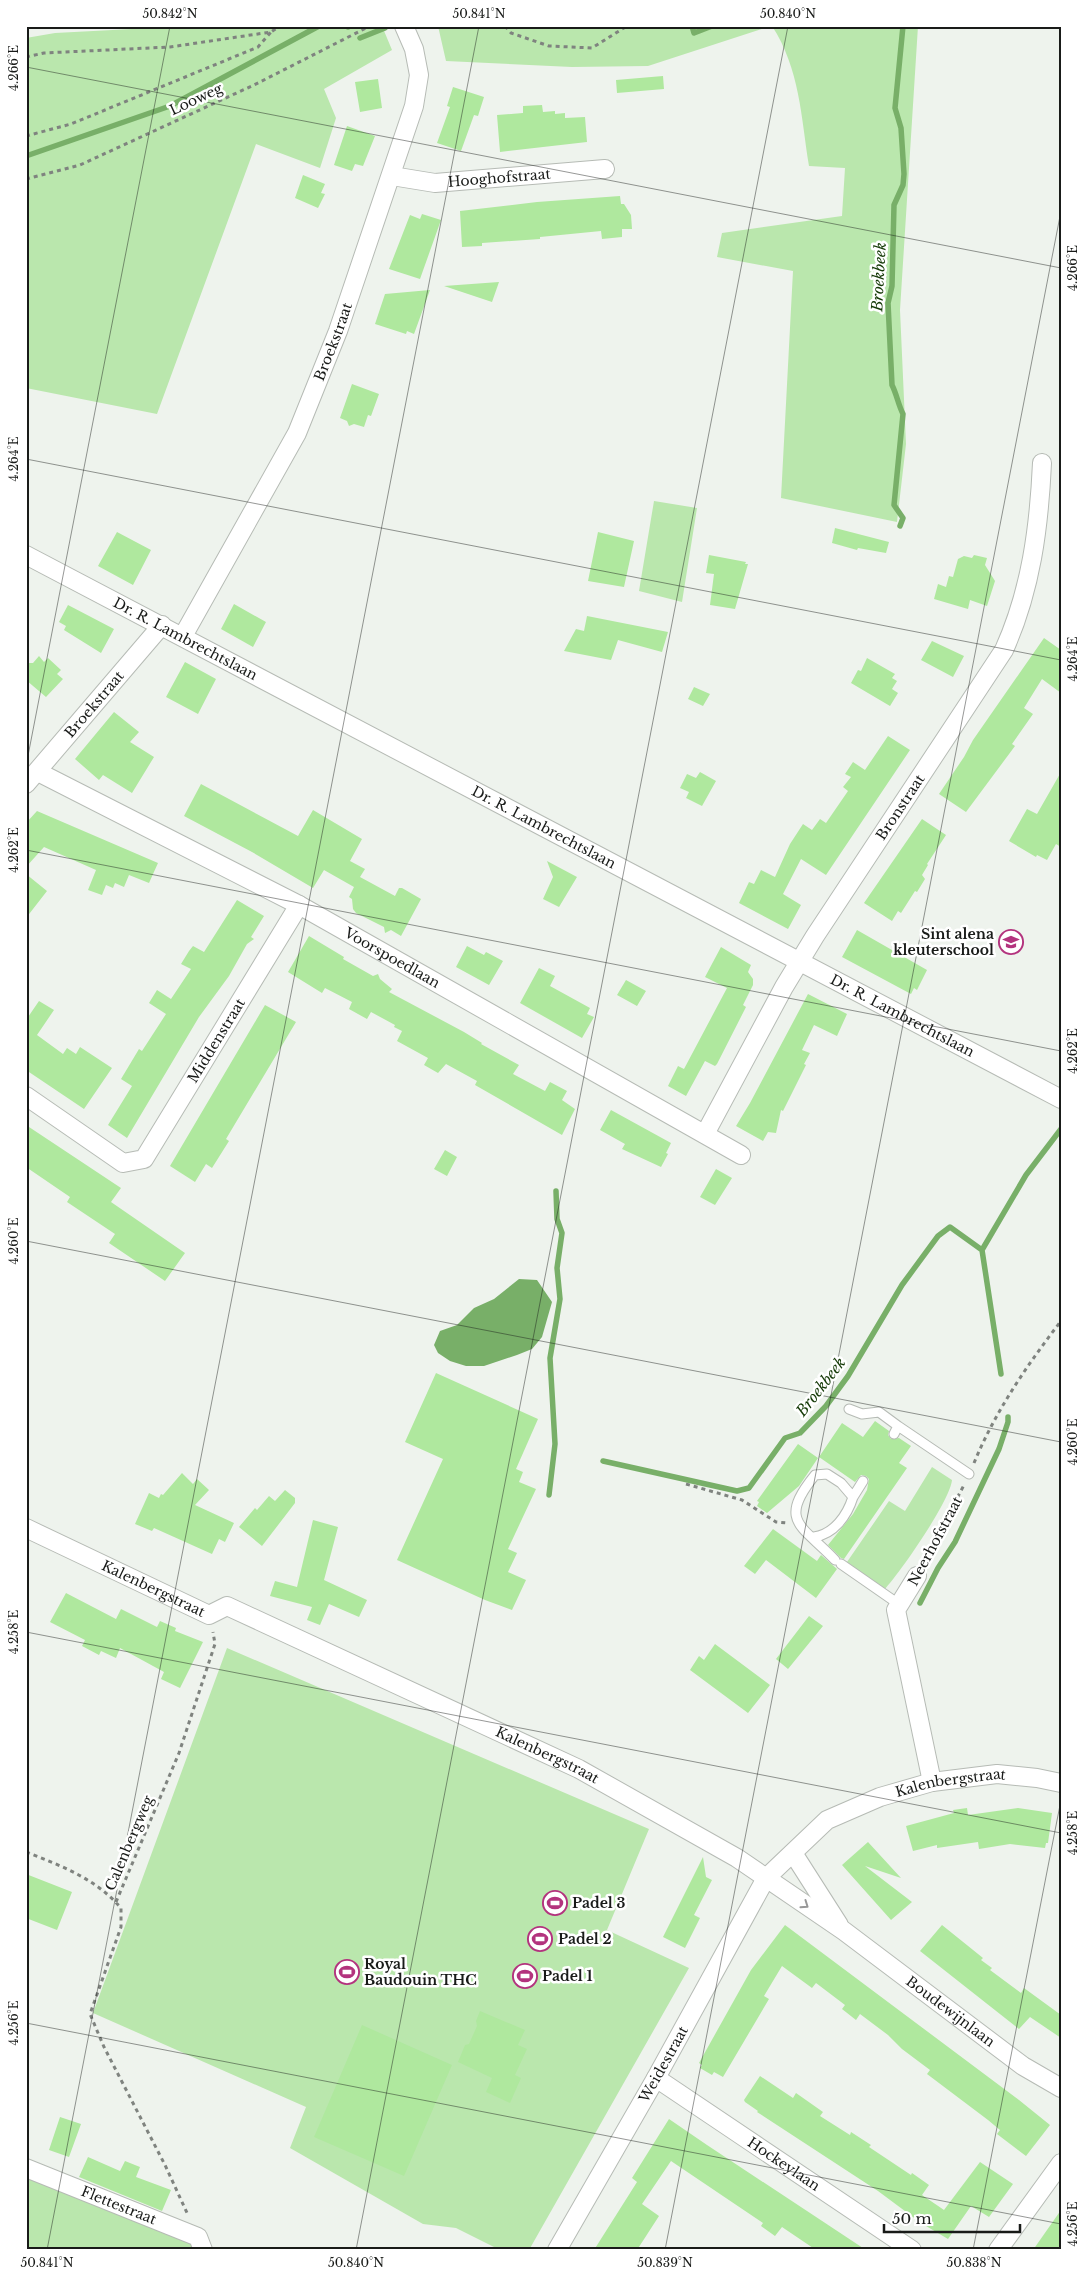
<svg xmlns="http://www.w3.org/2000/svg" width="1087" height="2276" font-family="'Libre Baskerville',serif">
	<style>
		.green { fill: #bae7ad }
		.water { fill: #78af68 }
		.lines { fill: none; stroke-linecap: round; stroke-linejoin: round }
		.stream { stroke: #78af68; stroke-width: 5.5 }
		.building { fill: #afe89e }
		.service-casing { stroke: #b6bbb5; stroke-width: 11 }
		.minor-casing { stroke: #b6bbb5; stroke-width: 20 }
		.path { stroke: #7f837f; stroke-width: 3; stroke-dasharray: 4 4; stroke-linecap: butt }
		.service { stroke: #fff; stroke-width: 9 }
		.minor { stroke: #fff; stroke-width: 18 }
		.oneway { stroke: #989898 }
		.ticks { fill: none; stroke: #191b19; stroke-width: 1; stroke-opacity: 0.45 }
		.labels { text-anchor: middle; stroke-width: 5; stroke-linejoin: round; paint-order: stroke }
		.street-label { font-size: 14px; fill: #191b19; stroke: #fff }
		.poi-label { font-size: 14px; font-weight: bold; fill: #191b19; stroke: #fff; text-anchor: start }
		.water-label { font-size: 15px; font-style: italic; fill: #143906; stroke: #fff }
		.neatline { fill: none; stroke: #191b19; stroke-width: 2 }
		.ticks-label { font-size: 12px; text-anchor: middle; fill: #191b19 }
	</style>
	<rect width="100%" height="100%" fill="#eef3ed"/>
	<path class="green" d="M189,26H382L392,50L324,89L336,118L320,168L256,144L157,414L26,388V38L55,33Z
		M438,26H771L648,66L572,67L446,61Z
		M772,26H918L900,310L906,444L897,522L781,498L793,271L717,257L722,233L842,216L845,168L809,166C801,117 800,69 772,26Z
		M654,501L697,508L682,602L639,591Z
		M932,1467L952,1480C950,1501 900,1573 884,1590L847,1562L889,1501L905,1511Z
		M227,1648L649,1829L607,1930L689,1968L529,2250H500L456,2228L423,2224L290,2148L306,2107L93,2013Z
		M26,2174L191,2240L195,2250H26Z"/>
	<path class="water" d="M519,1279L537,1280L552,1302L542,1337L532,1349L517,1355L484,1366H466L450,1361L438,1353L434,1345L440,1331L457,1325L474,1308L494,1299Z"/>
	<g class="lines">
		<path class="stream" d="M346,26L348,27
			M692,26L694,33L712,26
			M360,38L385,28
			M26,156L170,106L319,26
			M900,526L903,518L894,505L903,414C898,404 897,395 892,385L888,303L892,286L894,205L903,185L904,174L901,128L895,108L903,26
			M1001,1374L982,1250L1026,1175L1061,1129
			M603,1461L737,1491L749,1488L785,1438L800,1433L826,1406L848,1376L902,1285L938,1236L950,1227L982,1250
			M549,1495L555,1444L550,1358L560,1299L557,1268L562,1233L557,1219L556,1191
			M920,1603L938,1568L955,1542L999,1449L1008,1422V1417"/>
	</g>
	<path class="building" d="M663,76L664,89L617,93L616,80Z
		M378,79L382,108L360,112L355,82Z
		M453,87L484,97L478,116L474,115L461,151L437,143L450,107L447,106Z
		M542,105L543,112L555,111V114L565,113V118L585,117L587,142L500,152L497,115L523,113V106Z
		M347,126L375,136L363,166L355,164L352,171L334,165Z
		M303,175L325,184L321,193L325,194L318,208L295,198Z
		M620,196L621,204H624L631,215L632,229H622V237L602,239L601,231L540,237V239L482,243V246L462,247L460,211L537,202Z
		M422,214L441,220L420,279L389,269L410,215L420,219Z
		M499,282L492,302L444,286Z
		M430,290L414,334L407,331L406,334L375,324L385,294Z
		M352,384L379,394L371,416L368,415L364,427L354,424L349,426L347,421L340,418Z
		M835,528L889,542L886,553L858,548L857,550L832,543Z
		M117,532L151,550L133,585L98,566Z
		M598,532L634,541L624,587L588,581Z
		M709,555L746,562L745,564H748L735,609L710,605L714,574L706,573Z
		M974,555L987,558L985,565L995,581L987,606L970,600L968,609L934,599L938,584L946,587L949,576L953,577L958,559L964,556L972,558Z
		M234,604L266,622L253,647L221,629Z
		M68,605L114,629L101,653L64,630L66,626L59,622Z
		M587,616L668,632L662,652L618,640L611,660L564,651L576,629L584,631Z
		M1044,638L1061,650V693L1042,679L1024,708L1033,714L1012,744L1015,746L966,812L939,794L964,757L973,740Z
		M932,641L964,656L953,677L921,660Z
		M39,656L44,662L48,658L61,670L57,674L63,679L46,697L26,680V663H33Z
		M867,658L895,674L892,678L897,681L892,689L898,693L890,706L851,683L858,670L861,671Z
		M185,662L216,679L198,714L166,697Z
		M694,687L710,694L703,706L688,699Z
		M114,712L139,732L130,742L154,757L132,793L103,775L99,780L75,759Z
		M888,736L910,750L826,875L801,859L783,894L801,905L788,929L739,903L749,882L754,884L761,870L775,877L790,844L803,824L812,830L820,819L826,823L848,791L843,787L851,777L845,774L853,762L865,770Z
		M700,772L716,781L702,806L686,798L689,792L680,788L687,774L696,778Z
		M1061,772V847L1056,844L1047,860L1037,855L1036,857L1009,841L1027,809L1037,814Z
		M201,784L298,836L313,810L362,839L350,861L365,869L360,877L395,896L399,888H402L421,899L401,936L391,930L385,933L384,927L356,913L353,909L352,899L349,897L354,887L324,870L313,888L252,852L184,816Z
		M37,811L158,863L149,883L129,875L124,887L115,883L113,888L106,885L102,895L88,890L96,870L44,847L26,867V823Z
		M922,819L946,835L927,864L928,865L922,875L925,879L917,892L915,891L901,913L898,911L892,921L864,903Z
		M547,861L577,877L559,907L543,899L553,877Z
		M26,874L47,891L26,918Z
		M237,900L264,916L251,937L254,939L247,944L229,976L199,1017L127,1138L108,1125L132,1086L121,1079L139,1049L142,1051L166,1014L149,1003L157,990L171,999L191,969L181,964L189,951L193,946L204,952Z
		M857,930L927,970L917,990L914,988L911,994L842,957Z
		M309,936L344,957L343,959L373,976L378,974L380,979L392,989L389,992L464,1032L482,1043L481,1044L519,1065L513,1074L545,1091L550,1082L567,1091L562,1100L575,1109L562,1135L475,1085L477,1081L446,1064L438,1073L424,1065L428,1058L397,1041L402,1031L394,1027L395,1025L371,1012L367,1019L349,1009L352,1002L325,988L322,993L288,972Z
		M467,946L484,955L486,952L503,961L489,985L456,967Z
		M721,947L751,965L748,972L753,979V985L743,1005L746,1007L717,1064L715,1066L705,1061L686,1096L668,1086L678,1066L684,1069L727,988L705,977Z
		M539,968L555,976L550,986L590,1008L587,1014L594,1017L582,1038L520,1003Z
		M626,980L646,991L637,1006L617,995Z
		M808,994L847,1014L837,1036L814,1025L802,1050L810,1053L804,1064L806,1065L783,1111L781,1110L776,1133L768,1132L763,1141L736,1126L750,1103Z
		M39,1001L54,1010L37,1035L63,1054L67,1048L76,1054L80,1047L112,1068L84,1109L26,1070V1020Z
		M265,1005L296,1022L226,1139L229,1141L212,1168L206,1164L195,1182L170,1166Z
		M611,1110L671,1143L666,1153L668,1154L661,1167L622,1149L625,1144L600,1130Z
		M26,1125L121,1188L111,1202L185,1253L165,1281L109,1243L115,1234L67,1202L70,1197L26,1167Z
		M445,1150L457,1157L447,1176L434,1169Z
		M716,1169L732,1178L715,1205L700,1197Z
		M436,1373L538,1419L516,1469L523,1472L519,1482L536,1489L508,1549L517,1553L508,1572L526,1580L512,1610L485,1600L397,1560L443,1459L405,1442Z
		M875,1421L889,1431L888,1435L891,1439L899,1438L911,1446L899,1463L907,1468L844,1559L841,1558L828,1545L853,1514L867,1490L869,1479L866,1476L861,1475L855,1482L819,1457L842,1423L863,1437Z
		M798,1444L818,1458L799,1486L767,1513L757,1506L759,1502L757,1501Z
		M182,1473L193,1484L197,1479L209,1490L195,1505L234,1523L225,1542L219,1539L212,1554L154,1528L152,1531L135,1524L149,1493L159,1498L161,1494L163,1495Z
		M285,1490L295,1498V1503L262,1546L239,1527L255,1508L257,1510L269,1496L275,1501Z
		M313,1520L338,1527L324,1580L367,1600L359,1617L329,1604L320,1625L307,1620L312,1607L270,1596L275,1581L297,1587Z
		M773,1529L817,1561L821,1555L837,1569L816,1598L766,1560L755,1574L744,1566Z
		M66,1593L116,1619L121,1609L157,1627L160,1621L176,1628L175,1631L203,1642L180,1688L161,1679L164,1672L120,1648L116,1658L101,1651L99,1655L82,1646L85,1640L50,1622Z
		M809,1616L823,1626L788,1669L776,1659Z
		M715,1644L770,1685L748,1713L690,1670L699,1656L704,1660Z
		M967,1808L968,1815L1018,1808L1052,1813L1048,1843H1046L1045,1848L1010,1844L979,1849L978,1842L937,1848V1845L913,1851L906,1826L954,1813L953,1810Z
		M868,1842L901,1878L865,1866L912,1902L891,1920L842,1865Z
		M703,1857L706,1877L712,1880L694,1915L700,1918L685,1948L663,1937Z
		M26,1874L72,1892L57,1930L26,1918Z
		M785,1925L1019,2100L1050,2125L1026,2156L997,2134L1000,2130L988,2120L927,2074L930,2070L902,2049L888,2035L860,2014L856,2020L842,2009L845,2005L816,1983L812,1988L782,1966L764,1996L769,1999L723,2077L714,2072L712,2075L700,2068L702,2065L699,2063L751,1970Z
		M942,1925L983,1958L981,1960L992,1968L990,1970L1021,1993L1024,1988L1061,2015V2038L1030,2017L1019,2029L920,1951Z
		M480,2011L525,2030L518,2045L527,2049L515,2075L521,2078L510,2103L486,2092L492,2078L458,2062L465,2045L469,2044L477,2026L476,2021Z
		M362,2025L452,2065L404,2176L314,2137Z
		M760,2076L793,2098L796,2093L823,2112L820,2116L850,2135L851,2132L871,2145L869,2147L911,2175L912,2173L929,2185L922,2195L944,2210L980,2162L1013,2184L989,2217L971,2206L948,2239L921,2223L878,2191L757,2112L758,2111L745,2102L744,2100Z
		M60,2117L81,2124L69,2157L49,2150Z
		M669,2119L707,2145L866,2250H816L782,2227L775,2236L761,2226L763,2223L671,2161L642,2204L659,2216L637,2250H594L637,2182L632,2178Z
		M88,2157L120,2171L125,2161L140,2167L136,2177L171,2190L162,2211L79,2177Z
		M1061,2210V2250H1033Z"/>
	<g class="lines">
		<defs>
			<path id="service" d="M849,1409L862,1414L879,1412L898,1426L894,1434
				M898,1426L969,1474
				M853,1497L863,1481
				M814,1537C834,1534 847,1516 853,1497L841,1483L827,1474L815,1475C777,1522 802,1525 835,1560
				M841,1564L900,1605"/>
			<g id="minor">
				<path id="s1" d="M392,176L435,183L605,169"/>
				<path id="s2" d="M26,555L1061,1099"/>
				<path id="s3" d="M183,636L297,433L338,331L414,106L419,75L414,49L404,26"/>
				<path id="s4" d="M38,772L299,905L741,1155"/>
				<path id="s5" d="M26,784L162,625"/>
				<path id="s6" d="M26,1096L123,1163L144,1159L299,905"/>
				<path id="s7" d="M705,1134L784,987L815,936L1004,650C1031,590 1039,528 1042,463"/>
				<path id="s8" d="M26,1528L209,1615L227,1606L579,1769L737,1858L844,1931L1023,2066L1061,2088"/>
				<path d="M917,1576L896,1610L932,1782"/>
				<path d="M793,1853L839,1925"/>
				<path id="s9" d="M656,2078L912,2250"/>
				<path id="s10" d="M26,2168L198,2237L203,2250"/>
				<path id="s11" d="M557,2250L656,2078L766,1878L827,1820L880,1797L932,1782L997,1774L1037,1778L1061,1783"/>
				<path d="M998,2250L1061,2163"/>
			</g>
		</defs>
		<use href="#service" class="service-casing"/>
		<use href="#minor" class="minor-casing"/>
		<path class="path" d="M505,26L511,33L549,46L592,48L627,26
			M26,57L44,53L170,47L271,32L280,26
			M26,136L71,124L258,47L271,32
			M26,179L80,165L254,85L370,26
			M974,1463C995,1412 1027,1365 1061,1321
			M686,1484L742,1500L776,1522L787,1523
			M924,1561L964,1485
			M26,1852C62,1866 96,1879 121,1908V1927L90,2014L104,2047L165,2165L188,2215
			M116,1902L179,1753L215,1644L213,1632"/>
		<use href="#service" class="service"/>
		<use href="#minor" class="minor"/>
	</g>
	<defs><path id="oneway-chevron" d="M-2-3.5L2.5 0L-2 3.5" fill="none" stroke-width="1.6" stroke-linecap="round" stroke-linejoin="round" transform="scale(1.25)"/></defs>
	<use class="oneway" href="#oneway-chevron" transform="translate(805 1905) rotate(35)"/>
	<path class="ticks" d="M26,67L1061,268M26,459L1061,660M26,766L170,26M26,850L1061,1051M26,1241L1061,1442M26,1632L1061,1833M26,2023L1061,2224M47,2250L479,26M356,2250L788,26M665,2250L1061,211M973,2250L1061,1800"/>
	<defs>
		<symbol id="school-ring" viewBox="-11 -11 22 22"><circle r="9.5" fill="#fff" stroke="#b3337e" stroke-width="1.5"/><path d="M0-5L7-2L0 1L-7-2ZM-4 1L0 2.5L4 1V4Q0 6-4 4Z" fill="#b3337e"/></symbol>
		<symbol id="stadium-ring" viewBox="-11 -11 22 22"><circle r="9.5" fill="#fff" stroke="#b3337e" stroke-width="1.5"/><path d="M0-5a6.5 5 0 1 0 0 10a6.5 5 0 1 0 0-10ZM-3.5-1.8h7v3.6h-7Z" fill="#b3337e"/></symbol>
	</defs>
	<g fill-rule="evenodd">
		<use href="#school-ring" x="997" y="928" width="28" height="28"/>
		<use href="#stadium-ring" x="541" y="1889" width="28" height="28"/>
		<use href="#stadium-ring" x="526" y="1925" width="28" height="28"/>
		<use href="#stadium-ring" x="333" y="1958" width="28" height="28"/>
		<use href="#stadium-ring" x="511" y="1962" width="28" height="28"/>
	</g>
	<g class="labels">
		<g class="street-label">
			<text transform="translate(196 99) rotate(-25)" y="5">Looweg</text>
			<text dy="5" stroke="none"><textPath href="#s1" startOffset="108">Hooghofstraat</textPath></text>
			<text dy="5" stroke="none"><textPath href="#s3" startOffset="331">Broekstraat</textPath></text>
			<text dy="5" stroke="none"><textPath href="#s2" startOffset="180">Dr. R. Lambrechtslaan</textPath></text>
			<text dy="5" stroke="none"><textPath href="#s5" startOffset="105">Broekstraat</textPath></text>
			<text dy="5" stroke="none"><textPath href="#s7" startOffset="381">Bronstraat</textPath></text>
			<text dy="5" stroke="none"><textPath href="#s2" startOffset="585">Dr. R. Lambrechtslaan</textPath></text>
			<text dy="5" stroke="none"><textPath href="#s4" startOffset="400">Voorspoedlaan</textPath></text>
			<text dy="5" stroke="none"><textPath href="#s2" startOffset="990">Dr. R. Lambrechtslaan</textPath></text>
			<text dy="5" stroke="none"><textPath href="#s6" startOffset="278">Middenstraat</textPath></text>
			<text transform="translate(935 1541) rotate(-62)" y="5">Neerhofstraat</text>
			<text dy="5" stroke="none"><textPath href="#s8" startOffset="141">Kalenbergstraat</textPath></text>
			<text dy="5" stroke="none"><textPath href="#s8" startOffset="576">Kalenbergstraat</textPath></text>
			<text dy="5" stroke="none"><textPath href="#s11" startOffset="641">Kalenbergstraat</textPath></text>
			<text transform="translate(129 1843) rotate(-67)" y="5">Calenbergweg</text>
			<text dy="5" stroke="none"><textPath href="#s8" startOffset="1055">Boudewijnlaan</textPath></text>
			<text dy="5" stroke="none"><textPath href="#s11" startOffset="214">Weidestraat</textPath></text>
			<text dy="5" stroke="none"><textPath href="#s9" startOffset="154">Hockeylaan</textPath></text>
			<text dy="5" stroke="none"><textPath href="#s10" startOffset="100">Flettestraat</textPath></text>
		</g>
		<g class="poi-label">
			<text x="994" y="939" text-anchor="end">Sint alena<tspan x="994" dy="16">kleuterschool</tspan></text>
			<text x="572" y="1908">Padel 3</text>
			<text x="558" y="1944">Padel 2</text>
			<text x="364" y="1969">Royal<tspan x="364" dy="16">Baudouin THC</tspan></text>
			<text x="542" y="1981">Padel 1</text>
		</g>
		<g class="water-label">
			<text transform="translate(879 277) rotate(-87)" y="5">Broekbeek</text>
			<text transform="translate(821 1387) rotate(-52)" y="5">Broekbeek</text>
		</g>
	</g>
	<rect width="1087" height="2276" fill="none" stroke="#ffffff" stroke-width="55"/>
	<path d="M884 2224v8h136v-8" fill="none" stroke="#191b19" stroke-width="2.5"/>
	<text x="892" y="2224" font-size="15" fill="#191b19" stroke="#ffffff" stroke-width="4" paint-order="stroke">50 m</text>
	<rect x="28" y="28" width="1032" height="2220" class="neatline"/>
	<g class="ticks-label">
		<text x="170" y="18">50.842°N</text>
		<text x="479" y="18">50.841°N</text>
		<text x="788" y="18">50.840°N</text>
		<text transform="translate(14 68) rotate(-90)" y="4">4.266°E</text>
		<text transform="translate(1073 268) rotate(-90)" y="4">4.266°E</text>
		<text transform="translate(14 459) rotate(-90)" y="4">4.264°E</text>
		<text transform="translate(1073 659) rotate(-90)" y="4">4.264°E</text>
		<text transform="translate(14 850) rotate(-90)" y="4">4.262°E</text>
		<text transform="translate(1073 1051) rotate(-90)" y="4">4.262°E</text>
		<text transform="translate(14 1241) rotate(-90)" y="4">4.260°E</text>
		<text transform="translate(1073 1442) rotate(-90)" y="4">4.260°E</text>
		<text transform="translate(14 1632) rotate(-90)" y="4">4.258°E</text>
		<text transform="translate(1073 1833) rotate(-90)" y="4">4.258°E</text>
		<text transform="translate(14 2023) rotate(-90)" y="4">4.256°E</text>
		<text transform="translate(1073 2224) rotate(-90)" y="4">4.256°E</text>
		<text x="47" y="2267">50.841°N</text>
		<text x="356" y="2267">50.840°N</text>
		<text x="665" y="2267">50.839°N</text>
		<text x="974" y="2267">50.838°N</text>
	</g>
</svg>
